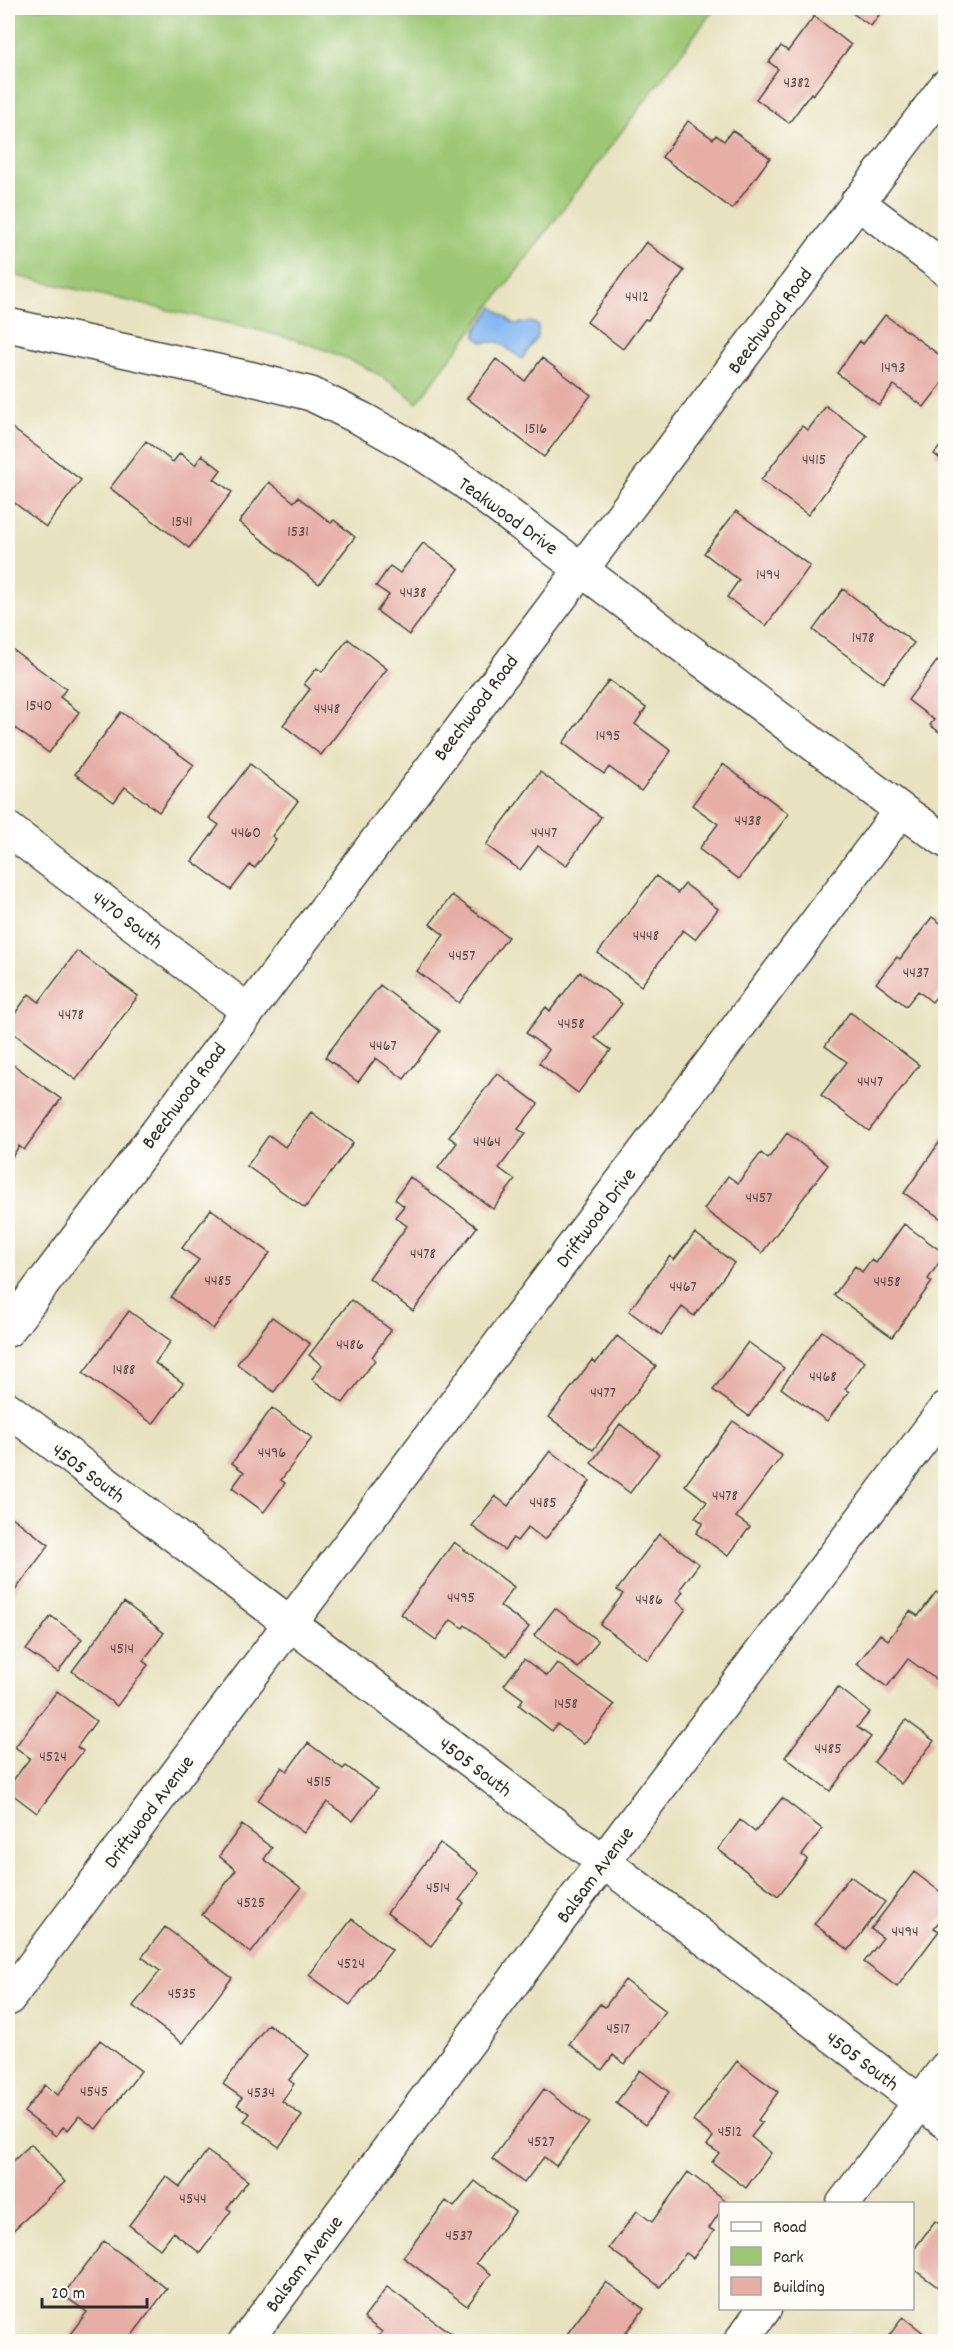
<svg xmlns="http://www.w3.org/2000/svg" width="953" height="2349" font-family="Dekko,sans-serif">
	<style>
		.green { fill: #9dc774; stroke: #647950; stroke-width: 1.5 }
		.water { fill: #87b8f3; stroke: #59728f; stroke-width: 1.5 }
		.building { fill: #e6aea5 }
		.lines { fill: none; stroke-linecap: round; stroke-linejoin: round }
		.minor-casing { stroke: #474641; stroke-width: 36 }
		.minor { stroke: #fff; stroke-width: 33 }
		.labels { text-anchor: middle; stroke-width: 4.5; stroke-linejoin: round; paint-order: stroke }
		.number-label { font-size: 16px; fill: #5a4c4a }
		.street-label { font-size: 20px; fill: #2b2b2b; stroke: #fdfcf7 }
	</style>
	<rect width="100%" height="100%" fill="#fdfcf7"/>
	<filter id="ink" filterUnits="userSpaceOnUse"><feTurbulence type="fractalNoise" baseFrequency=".0167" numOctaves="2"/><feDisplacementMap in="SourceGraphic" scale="12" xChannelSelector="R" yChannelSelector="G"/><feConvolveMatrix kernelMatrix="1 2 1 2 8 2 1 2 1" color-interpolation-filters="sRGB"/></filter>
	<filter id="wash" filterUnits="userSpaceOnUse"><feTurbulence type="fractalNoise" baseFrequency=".008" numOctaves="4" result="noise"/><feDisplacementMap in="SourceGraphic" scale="24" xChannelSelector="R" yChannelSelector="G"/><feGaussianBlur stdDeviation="1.35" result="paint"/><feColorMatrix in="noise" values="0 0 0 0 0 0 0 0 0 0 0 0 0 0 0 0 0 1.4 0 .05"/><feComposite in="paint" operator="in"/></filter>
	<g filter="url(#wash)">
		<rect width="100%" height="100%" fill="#e8e2c0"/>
		<path class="green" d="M8,8H715L417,403C358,347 259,330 181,313C123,300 65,287 8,274Z"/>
		<path class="water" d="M493,307L514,324L531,322L538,325V336L522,359L499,342H482L476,337V330Z"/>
		<g id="blocks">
			<path class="building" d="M845,8H884L871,26Z
				M814,16L851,45L813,95L811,93L789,123L756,99L778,69L769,62L781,46L788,51Z
				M688,121L713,139L716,135L724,141L732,130L770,158L732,209L662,157Z
				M646,242L684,271L648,320L645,319L623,349L587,322Z
				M885,315L946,360V378L924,407L894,385L879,405L837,373L860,341L863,344Z
				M542,358L591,395L544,457L467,398L496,359L525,381Z
				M826,406L867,436L808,515L761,480L802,426L808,430Z
				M8,425L81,480L46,527L8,498Z
				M946,439V463L934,454Z
				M146,441L173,462L180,453L195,465L202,455L221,470L214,479L232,492L189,548L110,488Z
				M269,482L294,502L298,497L331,523L334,520L355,537L319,584L239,522Z
				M736,511L810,566L766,626L727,597L739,580L704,553Z
				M423,543L459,569L409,635L377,611L389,595L376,586L390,566L400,573Z
				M843,589L914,643L883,683L813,630Z
				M348,639L387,669L321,755L283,725L310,689L304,684L317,668L322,672Z
				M8,646L66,689L60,697L79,712L49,753L8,723Z
				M937,661L946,668V737L930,725L934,720L908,700Z
				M609,680L646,708L635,724L671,751L641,791L609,767L604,774L563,743Z
				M121,712L194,765L159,812L125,787L114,802L75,774Z
				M250,764L298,801L272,836L276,839L255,868L250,865L231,890L192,861L219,825L209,818Z
				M723,764L789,814L739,879L699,849L718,824L692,805Z
				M540,772L601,817L566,866L538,846L520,870L486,845Z
				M656,876L678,893L685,884L718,909L695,939L683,930L641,986L598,953Z
				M452,895L508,937L459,1003L417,971L444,935L430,924Z
				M932,917L946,927V985L932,1002L918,991L906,1006L876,983L897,957L900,959Z
				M77,951L138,996L76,1080L8,1029V1023L29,994L39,1002Z
				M580,972L622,1004L595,1038L611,1050L578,1093L539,1063L549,1050L526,1033L546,1007L550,1011Z
				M380,985L440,1031L404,1079L376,1058L358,1082L325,1057Z
				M850,1012L919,1065L869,1131L821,1095L847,1062L825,1046Z
				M8,1061L61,1099L24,1150L19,1146L8,1163Z
				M497,1073L538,1104L518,1129L525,1134L499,1168L515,1180L493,1209L438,1168L457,1143L449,1137Z
				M311,1112L353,1143L305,1208L247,1166L269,1135L285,1147Z
				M787,1133L828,1165L762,1253L704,1209L728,1176L738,1183L761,1153L768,1159Z
				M946,1133V1222L904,1193Z
				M410,1177L477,1227L413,1311L369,1278L407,1226L395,1217L404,1206L395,1199Z
				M211,1209L270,1253L213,1329L171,1297L199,1260L182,1248Z
				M904,1224L945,1254L928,1279L932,1282L892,1337L834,1295L855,1266L862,1272L871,1260L876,1263Z
				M695,1233L734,1263L694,1316L682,1307L661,1335L629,1311L670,1256L674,1260Z
				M351,1300L391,1330L372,1357L375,1360L343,1403L312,1379L322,1365L309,1355Z
				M129,1311L171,1341L155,1363L183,1383L153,1424L83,1373Z
				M272,1317L310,1344L274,1392L237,1364Z
				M822,1331L865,1362L845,1389L849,1392L827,1421L781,1388Z
				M617,1336L656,1366L593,1450L549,1417L592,1360L596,1363Z
				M748,1342L784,1368L749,1416L713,1390Z
				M272,1408L312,1438L281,1480L285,1483L264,1512L232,1488L244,1472L232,1463Z
				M733,1421L782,1456L736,1517L750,1527L728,1556L696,1533L703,1523L695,1517L707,1502L685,1485Z
				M620,1424L659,1454L630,1493L591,1463Z
				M550,1451L590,1481L545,1540L528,1527L517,1541L513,1538L504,1550L472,1526L495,1496L508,1506Z
				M8,1514L49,1545L8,1600Z
				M659,1534L699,1564L680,1589L683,1592L676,1601L686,1609L648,1660L600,1624L623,1594L617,1590Z
				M454,1542L514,1587L500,1606L529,1627L507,1656L465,1625L463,1628L451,1620L436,1640L401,1614Z
				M936,1592L946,1599V1671L938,1681L908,1659L887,1687L857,1664L880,1634L888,1640L910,1611L918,1616Z
				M124,1602L164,1633L143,1661L148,1665L117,1706L72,1671Z
				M555,1608L598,1641L578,1668L534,1635Z
				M51,1616L82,1639L58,1672L26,1650Z
				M524,1659L547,1676L557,1663L614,1705L584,1744L557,1724L552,1731L519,1705L523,1699L504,1685Z
				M838,1687L870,1712L857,1727L871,1737L830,1791L785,1757Z
				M57,1691L96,1721L77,1747L83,1751L37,1813L8,1791V1787L30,1758L15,1747Z
				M906,1720L934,1741L901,1784L874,1762Z
				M308,1743L343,1769L346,1766L377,1789L353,1821L327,1802L304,1833L258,1800L282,1767L287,1771Z
				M782,1798L822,1829L802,1855L807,1859L778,1896L718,1849L740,1820L755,1832Z
				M242,1825L272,1848L264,1859L301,1888L251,1953L202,1915L236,1870L219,1856Z
				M440,1843L479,1873L459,1900L464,1903L431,1946L387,1913Z
				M914,1872L946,1896V1913L934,1928L939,1931L897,1987L864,1962L883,1938L871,1929Z
				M850,1876L885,1902L849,1950L814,1924Z
				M352,1919L392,1950L350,2005L309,1975Z
				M165,1927L232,1978L182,2043L133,2006L160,1971L142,1957Z
				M625,1980L666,2011L625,2064L613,2055L602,2070L569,2044L600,2004L605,2007Z
				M268,2024L309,2055L289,2080L294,2084L282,2101L302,2116L279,2147L244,2121L250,2114L237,2105L242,2098L223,2084Z
				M100,2040L141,2071L96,2129L79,2116L68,2130L63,2127L56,2136L24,2112L45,2085L58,2095Z
				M737,2061L778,2092L758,2120L762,2123L751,2137L771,2153L746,2188L712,2162L719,2153L707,2145L713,2137L693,2121Z
				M640,2070L669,2092L645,2125L616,2103Z
				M544,2089L589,2123L556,2166L544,2157L524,2183L492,2159Z
				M31,2144L65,2182L8,2235V2166Z
				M207,2151L248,2181L227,2208L231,2211L200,2253L173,2232L160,2249L129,2225L166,2176L180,2187Z
				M688,2172L728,2202L720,2204V2212L709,2228L714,2231L693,2258L686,2253L660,2287L609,2248L637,2211L652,2222Z
				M475,2181L515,2212L476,2263L491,2274L467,2306L403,2257L446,2201L454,2207Z
				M935,2221L946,2229V2293L912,2268V2252Z
				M104,2241L167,2289L127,2342H64L87,2312L63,2295Z
				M606,2282L644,2309L623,2336L630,2342H561Z
				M387,2287L456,2337L452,2342H375L382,2332L364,2318Z
				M903,2317L935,2342H884Z"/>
		</g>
	</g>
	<g filter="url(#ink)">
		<use href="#blocks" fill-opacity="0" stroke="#474641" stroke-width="1.5"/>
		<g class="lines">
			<defs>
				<path id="minor" d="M857,202L946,269
					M8,325L249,378L311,394L362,419L414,448L465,482L901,810L946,841
					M8,829L247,1010
					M8,1330L946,86
					M8,1409L946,2122
					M8,1999L901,810
					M843,2204L946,2068
					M245,2342L578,1895L946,1408
					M740,2342L765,2308"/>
			</defs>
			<use href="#minor" class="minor-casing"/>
			<use href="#minor" class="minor"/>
		</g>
	</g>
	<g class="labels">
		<g class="number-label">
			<text x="797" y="87">4382</text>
			<text x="637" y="301">4412</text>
			<text x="893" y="372">1493</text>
			<text x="536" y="433">1516</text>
			<text x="814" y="464">4415</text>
			<text x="182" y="526">1541</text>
			<text x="298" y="536">1531</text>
			<text x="768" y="579">1494</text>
			<text x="413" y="597">4438</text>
			<text x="863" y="642">1478</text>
			<text x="39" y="710">1540</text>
			<text x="327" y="713">4448</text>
			<text x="608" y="740">1495</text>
			<text x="748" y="825">4438</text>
			<text x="246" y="837">4460</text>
			<text x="544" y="837">4447</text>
			<text x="646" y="940">4448</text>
			<text x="462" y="960">4457</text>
			<text x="916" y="977">4437</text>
			<text x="71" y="1019">4478</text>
			<text x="571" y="1028">4458</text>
			<text x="383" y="1050">4467</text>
			<text x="870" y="1086">4447</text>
			<text x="487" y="1146">4464</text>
			<text x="759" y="1202">4457</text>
			<text x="423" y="1258">4478</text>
			<text x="218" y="1285">4485</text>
			<text x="887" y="1286">4458</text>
			<text x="683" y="1291">4467</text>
			<text x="350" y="1349">4486</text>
			<text x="124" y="1374">1488</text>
			<text x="823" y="1381">4468</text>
			<text x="603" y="1397">4477</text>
			<text x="272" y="1457">4496</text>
			<text x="725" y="1500">4478</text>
			<text x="543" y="1507">4485</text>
			<text x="461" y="1602">4495</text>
			<text x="649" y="1604">4486</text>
			<text x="122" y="1653">4514</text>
			<text x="566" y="1708">1458</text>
			<text x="828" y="1753">4485</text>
			<text x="53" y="1761">4524</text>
			<text x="319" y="1786">4515</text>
			<text x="438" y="1892">4514</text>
			<text x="251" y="1907">4525</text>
			<text x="905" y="1936">4494</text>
			<text x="351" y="1968">4524</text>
			<text x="182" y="1998">4535</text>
			<text x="618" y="2033">4517</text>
			<text x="94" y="2096">4545</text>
			<text x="261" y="2097">4534</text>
			<text x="730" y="2136">4512</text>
			<text x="541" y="2146">4527</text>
			<text x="193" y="2203">4544</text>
			<text x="459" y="2240">4537</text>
		</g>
		<g class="street-label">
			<text transform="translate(769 320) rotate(-53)" y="7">Beechwood Road</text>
			<text transform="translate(509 515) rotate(36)" y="7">Teakwood Drive</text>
			<text transform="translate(475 707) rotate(-53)" y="7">Beechwood Road</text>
			<text transform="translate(128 919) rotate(37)" y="7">4470 South</text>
			<text transform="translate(183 1095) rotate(-53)" y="7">Beechwood Road</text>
			<text transform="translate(595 1217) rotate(-53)" y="7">Driftwood Drive</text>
			<text transform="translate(89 1472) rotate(37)" y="7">4505 South</text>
			<text transform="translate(476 1766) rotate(37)" y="7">4505 South</text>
			<text transform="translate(148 1811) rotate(-53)" y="7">Driftwood Avenue</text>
			<text transform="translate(594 1874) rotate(-53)" y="7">Balsam Avenue</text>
			<text transform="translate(863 2060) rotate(37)" y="7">4505 South</text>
			<text transform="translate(303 2263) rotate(-53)" y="7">Balsam Avenue</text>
		</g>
	</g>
	<rect width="953" height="2349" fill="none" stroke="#fdfcf7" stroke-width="30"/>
	<rect x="719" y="2202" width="195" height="108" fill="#fdfcf7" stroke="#a9a8a5" stroke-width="1.5"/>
	<rect x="731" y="2222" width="30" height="9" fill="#ffffff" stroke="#a9a8a5" stroke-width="1.5"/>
	<text x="773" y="2232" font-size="18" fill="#2b2b2b">Road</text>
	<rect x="731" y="2247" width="30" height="18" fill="#9dc774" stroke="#a9a8a5" stroke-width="1.5"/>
	<text x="773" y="2262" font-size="18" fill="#2b2b2b">Park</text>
	<rect x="731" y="2277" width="30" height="18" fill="#e6aea5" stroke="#a9a8a5" stroke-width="1.5"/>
	<text x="773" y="2292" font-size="18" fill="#2b2b2b">Building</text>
	<path d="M42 2298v9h105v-9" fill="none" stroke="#2b2b2b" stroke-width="3"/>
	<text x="51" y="2298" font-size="18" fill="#2b2b2b" stroke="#fdfcf7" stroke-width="4.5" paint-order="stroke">20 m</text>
</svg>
